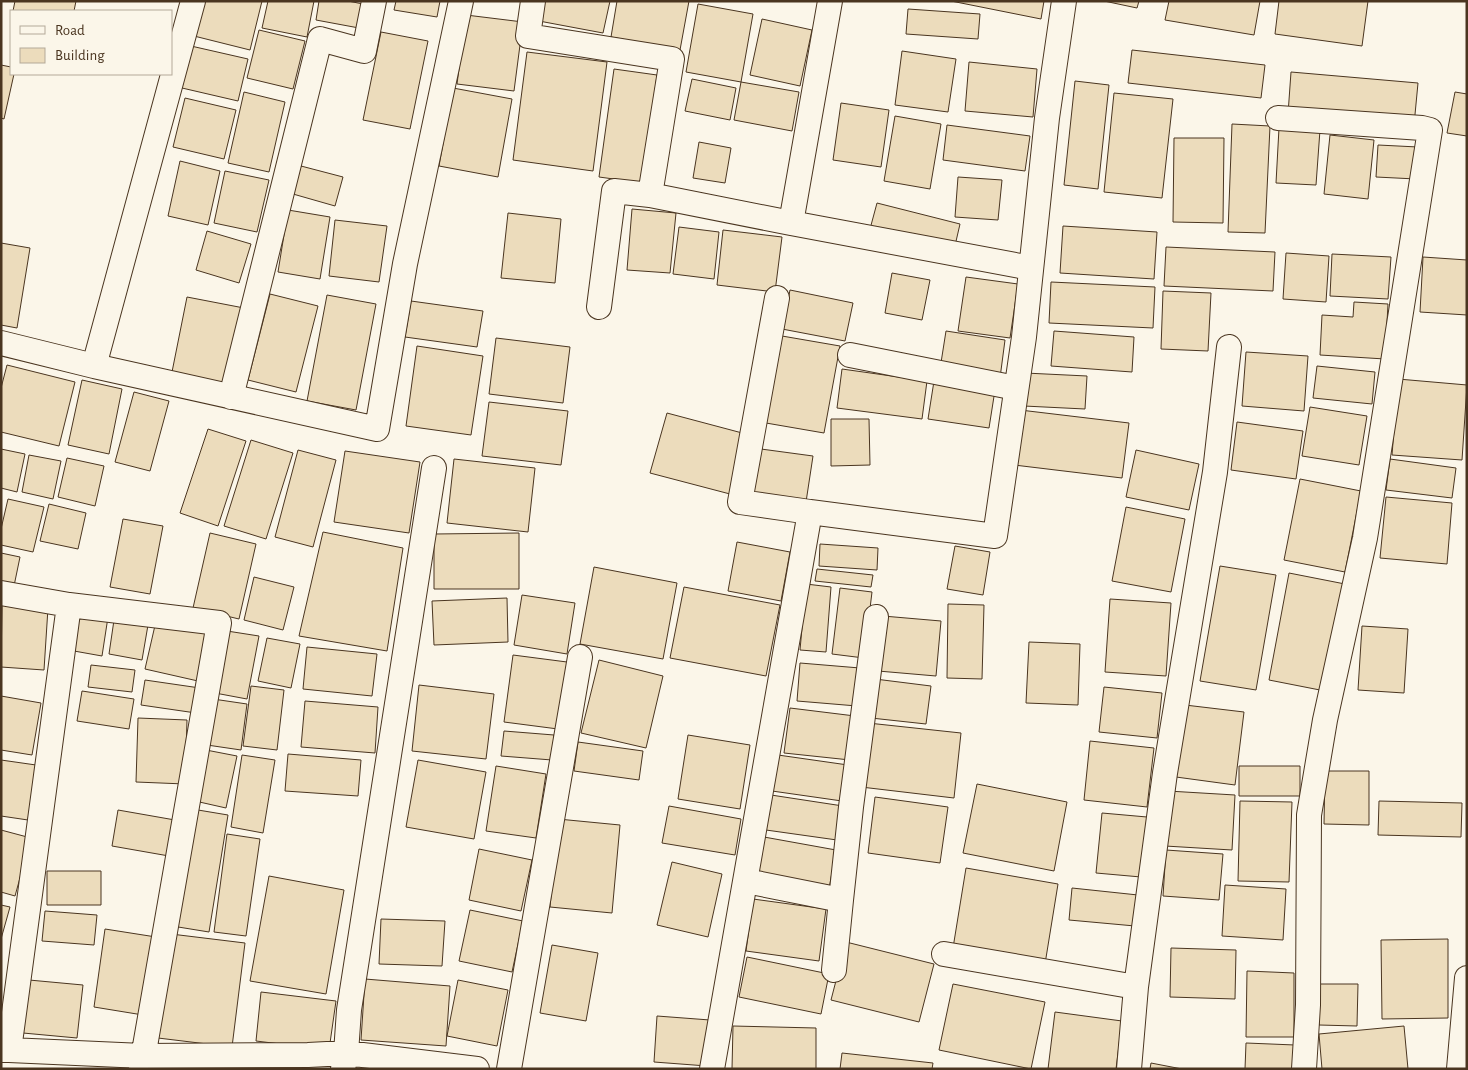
<svg xmlns="http://www.w3.org/2000/svg" width="1468" height="1070" font-family="'Alegreya Sans',sans-serif">
	<style>
		.building { fill: #ecdcbc; stroke: #4a3520 }
		.lines { fill: none; stroke-linecap: round; stroke-linejoin: round }
		.street-casing { stroke: #4a3520; stroke-width: 26 }
		.street { stroke: #fbf6e9; stroke-width: 24 }
	</style>
	<rect width="100%" height="100%" fill="#fbf6e9"/>
	<path class="building" d="M15,1H76L74,11H13Z
		M203,1H262L250,50L194,36Z
		M268,1H314L307,37L262,28Z
		M319,1H348L363,4L359,28L316,20Z
		M396,1H440L437,17L394,10Z
		M543,1H610L603,33L539,21Z
		M617,1H689L680,50L611,37Z
		M951,1H1044L1041,19Z
		M1104,1H1139L1137,8Z
		M1169,1H1260L1254,35L1165,20Z
		M1279,1H1368L1362,46L1275,34Z
		M698,4L753,14L741,82L686,72Z
		M908,9L980,14L978,39L906,34Z
		M466,15L523,22L514,91L457,84Z
		M762,19L812,30L800,86L750,75Z
		M259,30L305,41L293,89L247,78Z
		M381,32L428,41L410,129L363,120Z
		M191,46L248,59L238,101L182,88Z
		M1132,50L1265,65L1261,98L1128,83Z
		M902,51L956,59L948,112L895,105Z
		M527,52L607,62L593,171L513,160Z
		M969,62L1037,69L1033,117L965,111Z
		M1,65L11,67V74H14L4,119L1,118Z
		M614,69L657,75L643,183L599,177Z
		M1291,72L1418,83L1414,125L1288,114Z
		M692,79L736,88L730,120L685,111Z
		M1075,81L1109,85L1098,189L1064,185Z
		M741,82L799,92L792,131L734,120Z
		M453,88L512,99L498,177L439,166Z
		M244,92L285,102L269,172L228,163Z
		M1455,92L1467,94V136L1447,133Z
		M1114,93L1173,99L1162,198L1104,192Z
		M185,98L236,110L224,159L173,147Z
		M841,103L889,110L881,167L833,160Z
		M895,116L941,124L930,189L884,181Z
		M1232,124L1270,126L1265,233L1228,232Z
		M947,125L1030,136L1025,171L943,160Z
		M1279,128L1320,130L1316,185L1276,183Z
		M1330,135L1374,140L1368,199L1324,194Z
		M1174,138H1224L1223,223L1173,222Z
		M699,142L731,148L725,183L693,178Z
		M1378,145L1418,147L1416,179L1376,177Z
		M180,161L220,171L208,225L168,216Z
		M301,166L343,177L335,206L293,194Z
		M225,171L269,180L257,232L214,223Z
		M958,177L1002,180L998,220L955,217Z
		M877,203L960,224L954,250L870,229Z
		M632,209L676,213L670,273L627,270Z
		M288,210L330,217L320,279L278,272Z
		M508,213L561,219L555,283L501,278Z
		M335,220L387,226L379,282L329,276Z
		M1063,226L1157,232L1154,279L1060,273Z
		M679,227L719,232L714,279L673,274Z
		M723,230L782,237L775,292L717,285Z
		M207,231L251,244L239,283L196,270Z
		M1,243L30,248L17,328L1,325Z
		M1166,247L1275,252L1273,291L1164,286Z
		M1286,253L1329,256L1326,302L1283,299Z
		M1332,254L1391,257L1388,299L1330,296Z
		M1423,257L1467,260V315L1420,312Z
		M892,273L930,280L922,320L885,313Z
		M966,277L1018,284L1010,338L958,331Z
		M1051,282L1155,287L1153,328L1049,323Z
		M790,290L853,303L845,341L782,329Z
		M1163,291L1211,293L1208,351L1161,349Z
		M270,294L318,306L296,392L248,380Z
		M327,295L376,304L356,410L307,401Z
		M187,297L244,308L228,384L172,372Z
		M411,301L483,311L477,347L405,337Z
		M1354,302L1388,304L1385,359L1320,355L1322,315L1353,317Z
		M946,331L1005,340L1000,378L940,369Z
		M1054,331L1134,337L1132,372L1051,366Z
		M782,336L840,346L824,433L766,423Z
		M496,338L570,347L563,403L489,394Z
		M417,346L483,356L471,435L406,426Z
		M1246,352L1308,356L1304,411L1242,406Z
		M7,365L75,382L59,446L1,432V388Z
		M1317,366L1375,372L1372,404L1313,398Z
		M842,369L927,381L922,419L837,408Z
		M1025,373L1087,376L1085,409L1024,406Z
		M1398,379L1467,385L1462,460L1392,455Z
		M82,380L122,389L109,454L68,445Z
		M934,381L995,390L989,428L928,419Z
		M134,392L169,401L150,471L115,462Z
		M489,402L568,411L561,465L482,456Z
		M1310,407L1367,416L1359,465L1302,456Z
		M1020,410L1129,423L1122,478L1014,465Z
		M667,413L746,434L730,494L650,473Z
		M831,419H869L870,465L831,466Z
		M1237,422L1303,431L1296,479L1231,470Z
		M208,429L246,441L218,526L180,513Z
		M251,440L293,453L266,539L224,526Z
		M1,449L25,454L17,492L1,488Z
		M761,449L813,456L806,502L753,494Z
		M298,450L336,460L313,547L275,537Z
		M1136,450L1199,464L1189,510L1126,497Z
		M345,451L420,462L409,533L334,522Z
		M29,455L61,461L53,499L22,492Z
		M67,458L104,466L95,506L58,497Z
		M454,459L535,468L528,532L447,523Z
		M1390,459L1456,468L1452,498L1386,490Z
		M1300,479L1361,491L1345,572L1284,560Z
		M1386,497L1452,503L1447,564L1380,558Z
		M8,499L44,507L33,552L1,545V529Z
		M49,504L86,513L78,549L40,541Z
		M1126,507L1185,519L1171,592L1112,581Z
		M123,519L163,526L150,594L110,587Z
		M323,532L403,548L387,651L299,636Z
		M210,533L256,544L239,619L193,608Z
		M519,533V589H434V534Z
		M737,542L790,552L781,601L728,591Z
		M820,544L878,548L877,570L819,566Z
		M955,546L990,552L983,595L947,589Z
		M1,553L20,557L14,586L1,583Z
		M1220,566L1276,575L1256,690L1200,681Z
		M594,567L677,583L663,659L580,644Z
		M817,569L873,575L871,587L815,581Z
		M1289,573L1345,584L1325,691L1269,680Z
		M254,577L294,587L283,630L244,620Z
		M806,584L831,587L826,652L800,650Z
		M684,587L780,605L766,676L670,658Z
		M840,588L872,592L864,658L832,654Z
		M522,595L575,603L567,654L514,645Z
		M507,598L508,642L434,645L432,601Z
		M1110,599L1171,603L1166,676L1105,672Z
		M2,604L48,608L44,670L1,667Z
		M948,604L984,605L982,679L947,678Z
		M80,613L108,617L102,656L74,651Z
		M883,616L941,621L936,676L878,671Z
		M114,620L148,625L142,660L109,654Z
		M156,621L209,633L198,681L145,669Z
		M1362,626L1408,629L1404,693L1358,690Z
		M227,631L259,636L247,699L215,693Z
		M267,638L300,644L291,688L258,681Z
		M1029,642L1080,644L1078,705L1026,703Z
		M307,647L377,654L372,696L303,689Z
		M513,655L567,662L558,729L504,722Z
		M599,660L663,676L646,748L581,733Z
		M800,663L860,668L857,706L797,701Z
		M91,665L135,670L132,692L88,687Z
		M875,679L931,686L926,724L871,718Z
		M145,680L200,688L196,713L141,705Z
		M419,685L494,694L486,759L412,751Z
		M251,686L284,690L277,750L243,746Z
		M1104,687L1162,693L1157,738L1099,732Z
		M82,691L134,699L129,729L77,721Z
		M1,696L41,703L32,755L1,750Z
		M213,699L247,704L241,750L207,745Z
		M305,701L378,707L375,753L301,747Z
		M1185,705L1244,712L1235,785L1176,777Z
		M790,708L855,716L850,760L784,753Z
		M138,718L187,720L185,784L136,782Z
		M868,723L961,733L954,798L861,787Z
		M504,731L554,735L552,760L501,756Z
		M688,735L750,745L740,809L678,799Z
		M1090,741L1154,748L1147,807L1084,800Z
		M578,742L643,751L639,780L574,771Z
		M206,750L237,756L226,808L195,801Z
		M288,754L361,760L358,796L285,791Z
		M242,755L275,760L263,833L231,827Z
		M778,755L848,765L842,801L772,791Z
		M1,760L36,765L28,820L1,816Z
		M418,760L486,772L474,839L406,827Z
		M496,766L546,774L536,838L486,831Z
		M1239,766H1300V796H1239Z
		M1325,771H1369V825L1324,824Z
		M977,784L1067,802L1054,871L963,853Z
		M1168,791L1235,795L1232,850L1165,846Z
		M771,795L843,806L837,840L766,830Z
		M875,797L948,807L940,863L868,853Z
		M1240,801L1292,802L1289,882L1238,881Z
		M1379,801L1462,803L1461,837L1378,835Z
		M669,806L741,819L735,855L662,843Z
		M192,809L228,815L209,932L172,926Z
		M118,810L175,820L169,856L112,846Z
		M1102,813L1147,817L1141,877L1096,873Z
		M558,819L620,825L612,913L550,907Z
		M1,830L31,838L15,896L1,892Z
		M227,834L260,839L246,936L214,932Z
		M764,837L836,850L829,889L757,876Z
		M479,849L532,860L521,911L469,900Z
		M1166,850L1223,854L1219,900L1163,896Z
		M672,862L722,874L708,937L657,925Z
		M966,868L1058,884L1045,964L953,948Z
		M47,871H101V905H47Z
		M269,876L344,890L326,994L250,981Z
		M1225,885L1286,889L1283,940L1222,936Z
		M1072,888L1138,895L1135,926L1069,920Z
		M753,899L826,909L819,961L746,951Z
		M1,905L10,907L1,939Z
		M470,910L523,921L512,972L459,961Z
		M45,911L97,915L94,945L42,941Z
		M381,919L445,921L442,966L379,964Z
		M105,929L156,937L143,1015L94,1007Z
		M171,934L245,943L232,1047L158,1038Z
		M1448,939V1018L1382,1019L1381,940Z
		M846,942L934,964L919,1022L831,1000Z
		M552,945L598,953L586,1021L540,1013Z
		M1171,948L1236,950L1235,999L1170,997Z
		M747,957L829,974L821,1014L739,997Z
		M1247,971L1294,973V1037H1246Z
		M365,979L450,986L446,1046L361,1040Z
		M29,980L83,985L77,1038L23,1033Z
		M458,980L508,990L497,1046L447,1036Z
		M953,984L1045,1002L1031,1069L939,1050Z
		M1319,984H1358L1357,1026L1319,1025Z
		M261,992L336,1001L329,1050L256,1041Z
		M1055,1012L1122,1021L1116,1069H1048Z
		M657,1016L710,1020L707,1066L654,1062Z
		M733,1026L816,1028V1069H732Z
		M1404,1026L1408,1069H1322L1319,1034Z
		M1246,1043L1295,1045L1294,1069H1245Z
		M842,1053L933,1063L932,1069H840Z
		M1151,1063L1182,1069H1150Z"/>
	<g class="lines">
		<defs>
			<path id="street" d="M533,1L528,36L672,59L650,195L791,223
				M830,1L791,223L1031,268
				M1278,118L1422,128L1430,130L1365,538L1325,720L1309,815L1308,1005L1304,1069
				M777,298L740,502L810,512
				M599,307L614,191L650,195
				M1,343L94,366L377,429L405,264L461,1
				M850,355L1016,388
				M94,366L193,1
				M231,397L320,39L364,51L374,1
				M1,593L69,605L9,1050H1
				M69,605L219,623L141,1069
				M746,881L841,900L834,970
				M841,900L851,807L876,617
				M944,954L1136,987
				M9,1050L143,1056L308,1055L346,1053L477,1069
				M343,1069L346,1053L349,1010L434,468
				M509,1069L580,657
				M712,1069L810,512L995,536L1024,337L1047,118L1064,1
				M1129,1069L1136,987L1165,773L1215,472L1229,347
				M1459,1069L1467,978"/>
		</defs>
		<use href="#street" class="street-casing"/>
		<use href="#street" class="street"/>
	</g>
	<rect width="1468" height="1070" fill="none" stroke="#4a3520" stroke-width="5"/>
	<rect x="10" y="10" width="162" height="65" fill="#fbf6e9" stroke="#b4a999"/>
	<rect x="20" y="26" width="25" height="8" fill="#fbf6e9" stroke="#b4a999"/>
	<text x="55" y="35" font-size="15" fill="#4a3520">Road</text>
	<rect x="20" y="48" width="25" height="15" fill="#ecdcbc" stroke="#b4a999"/>
	<text x="55" y="60" font-size="15" fill="#4a3520">Building</text>
</svg>
